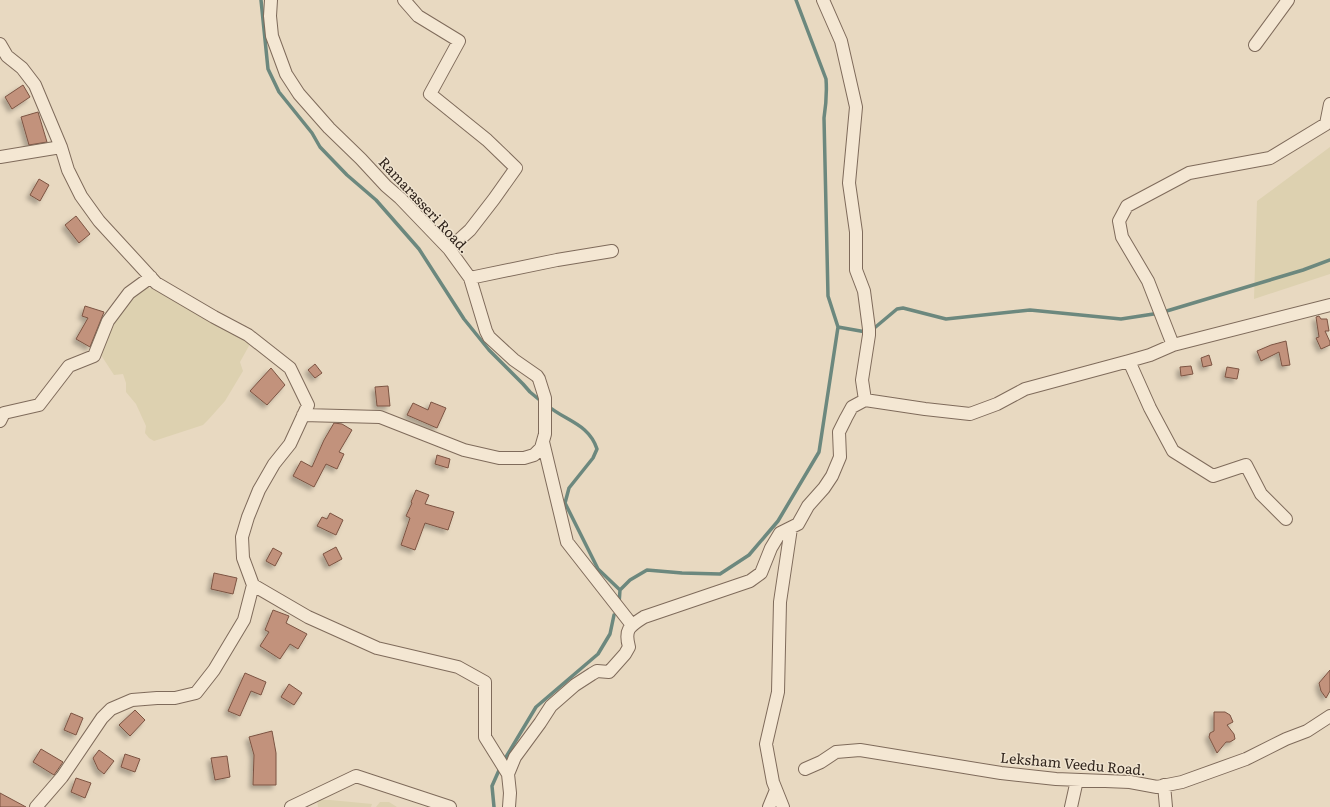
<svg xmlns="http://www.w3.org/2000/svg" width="1330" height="807" font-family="Literata,serif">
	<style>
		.farmland { fill: #ddd1b0 }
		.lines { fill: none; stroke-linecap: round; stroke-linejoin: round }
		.stream { stroke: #6c887e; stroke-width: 3.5 }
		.building { fill: #c2927b; stroke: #7c5443; filter: url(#shadow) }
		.street-casing { stroke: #7f6b5b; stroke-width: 14 }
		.street { stroke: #f4e7d3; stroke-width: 12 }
		.labels { text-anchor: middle; stroke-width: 3; stroke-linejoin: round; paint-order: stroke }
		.street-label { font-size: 14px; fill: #31251d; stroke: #f0e4d0 }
	</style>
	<defs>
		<filter id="shadow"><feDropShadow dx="-3.5" dy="3.5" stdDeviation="2" flood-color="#0004"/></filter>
	</defs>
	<rect width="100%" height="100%" fill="#e8d9c1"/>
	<path class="farmland" d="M1330,147V274L1254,299L1257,201Z
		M145,287L153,289L250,344L240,362L243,371L225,401L208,420L203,425L154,441L149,438L145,433L146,426L136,404L126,392V383L123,374L114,375L99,352L111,312Z
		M317,800H330L372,804L371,807H318Z
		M380,802H389L397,807H376Z"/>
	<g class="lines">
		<path class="stream" d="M261,0L268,69L279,92L312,133L320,147L347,175L376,200L419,249L464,319L489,350L523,384L530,392L542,402
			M838,327L866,332
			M872,330L897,309L903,308L946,319L1030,310L1121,319L1160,313L1303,270L1330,260
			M548,406C566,421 589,424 597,449L593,458L569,488L565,503L598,569L620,590
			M619,604L620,590L630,580L647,570L682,573L720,574L749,555L778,521L819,452L838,327L828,296L824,118C826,105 827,92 826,79L796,0
			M503,762L536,707L598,654L610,634L614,615
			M494,807L492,786L500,768"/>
	</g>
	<path class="building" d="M23,85L30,97L12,109L5,97Z
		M38,112L47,142L29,145L21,117Z
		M39,179L49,185L40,201L30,195Z
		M76,216L90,234L79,243L65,225Z
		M85,306L104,312L90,347L76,339L88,318L82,316Z
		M1319,316L1321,319H1327L1329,331H1325L1330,342V345L1321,349L1316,338L1319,337L1316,317Z
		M1286,341L1290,365L1282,366L1279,352L1261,361L1257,351L1271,345Z
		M1209,355L1212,365L1203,367L1201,358Z
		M315,364L322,373L315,378L308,370Z
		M1191,366L1193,374L1181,376L1180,367Z
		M1227,367L1239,369L1237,379L1225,377Z
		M271,368L285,385L267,405L250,391Z
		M388,386L390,406H377L375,387Z
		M431,402L446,408L437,428L407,415L413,403L428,410Z
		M334,423L342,424L352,430L339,452L344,454L337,469L326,464L314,487L293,476L301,461L312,467L324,440Z
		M437,455L450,459L448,468L435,464Z
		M416,490L429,495L425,504L454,512L448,530L425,523L415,550L401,545L410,518L406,516L412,503L411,502Z
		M330,513L343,520L336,535L317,526L322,517L327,519Z
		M336,547L342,559L329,566L323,554Z
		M273,548L282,553L275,566L266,561Z
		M214,573L237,578L233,594L211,589Z
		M273,610L289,616L286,623L307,634L298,649L290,644L280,659L260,646L269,632L265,630Z
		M1330,670V691L1326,698L1321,691L1319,683Z
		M245,673L266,682L261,695L251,691L240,716L228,711Z
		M289,684L302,693L294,705L281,697Z
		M135,710L145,720L130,736L119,725Z
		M1214,712H1225L1230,715L1233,722L1227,725L1234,734L1235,739L1230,742H1226L1217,753L1209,737L1210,733L1214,731Z
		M71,713L83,718L76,735L64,730Z
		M272,731L276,753V785H253L254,755L249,737Z
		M41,749L63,762L54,775L33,762Z
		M99,750L114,761L104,774L98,769L93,758Z
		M125,754L140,759L135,772L121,767Z
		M227,756L230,777L215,780L211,758Z
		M76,778L91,783L85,798L71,792Z
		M0,793L26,807H0Z"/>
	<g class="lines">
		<defs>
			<path id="street" d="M271,0L270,16L272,36L286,74L299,94L329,128L361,159L386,186L400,198L449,249L470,278L486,331L489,337L514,360L537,376L539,379L545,398V434L541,448L534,455L524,458H499L464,450L380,417L303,415
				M404,0L418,16L459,41L430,94L487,140L516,168L494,199L470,230L449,249
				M823,0L841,41L856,107L849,183L856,232V270L864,291L869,329V335L862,380L865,400
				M0,44L7,56L22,68L35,85L61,147L68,170L81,196L99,221L156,283L214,317L248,335L290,368L308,405L290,444L274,464L259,490L248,517L242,537L243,558L253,585L244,620L214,670L196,693L175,698H157L132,700L111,709L102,718L62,777L36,807
				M1255,45L1288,0
				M1330,104L1326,124L1270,158L1189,173L1127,206L1119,221L1122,237L1148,281L1173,345L1330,305
				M0,157L61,147
				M470,278L557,260L612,251
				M1129,361L1150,408L1173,451L1213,476L1246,465L1261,494L1286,519
				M865,400L925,409L970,414L997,404L1025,389L1129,361L1150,355L1173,345
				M0,421L4,413L39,405L69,366L94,356L108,321L129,293L151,277
				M543,442L567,542L632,625
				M253,585L308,617L377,648L458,667L485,682V737L508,774
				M805,769L821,762L836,752L860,750L1001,773L1056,779L1130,782L1157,787L1182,782L1246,759L1286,739L1307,731L1330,716
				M1164,785L1166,807
				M291,807L356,776L450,807
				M509,807L510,793L508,774L515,757L540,723L551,706L575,685L592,674L597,671L609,672L625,654L629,647C624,629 630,626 644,617L750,581L761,573L771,548L780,533L798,524L808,506L824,488L832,476L840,457L839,432L846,418L852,407L865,400
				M769,807L776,790
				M783,807L773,782L766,744L778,692L780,602L791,528
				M1071,807L1077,780"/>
		</defs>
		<use href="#street" class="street-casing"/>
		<use href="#street" class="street"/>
	</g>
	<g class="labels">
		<g class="street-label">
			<text transform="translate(424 205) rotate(47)" y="5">Ramarasseri Road.</text>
			<text transform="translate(1073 764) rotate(5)" y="5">Leksham Veedu Road.</text>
		</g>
	</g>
</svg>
